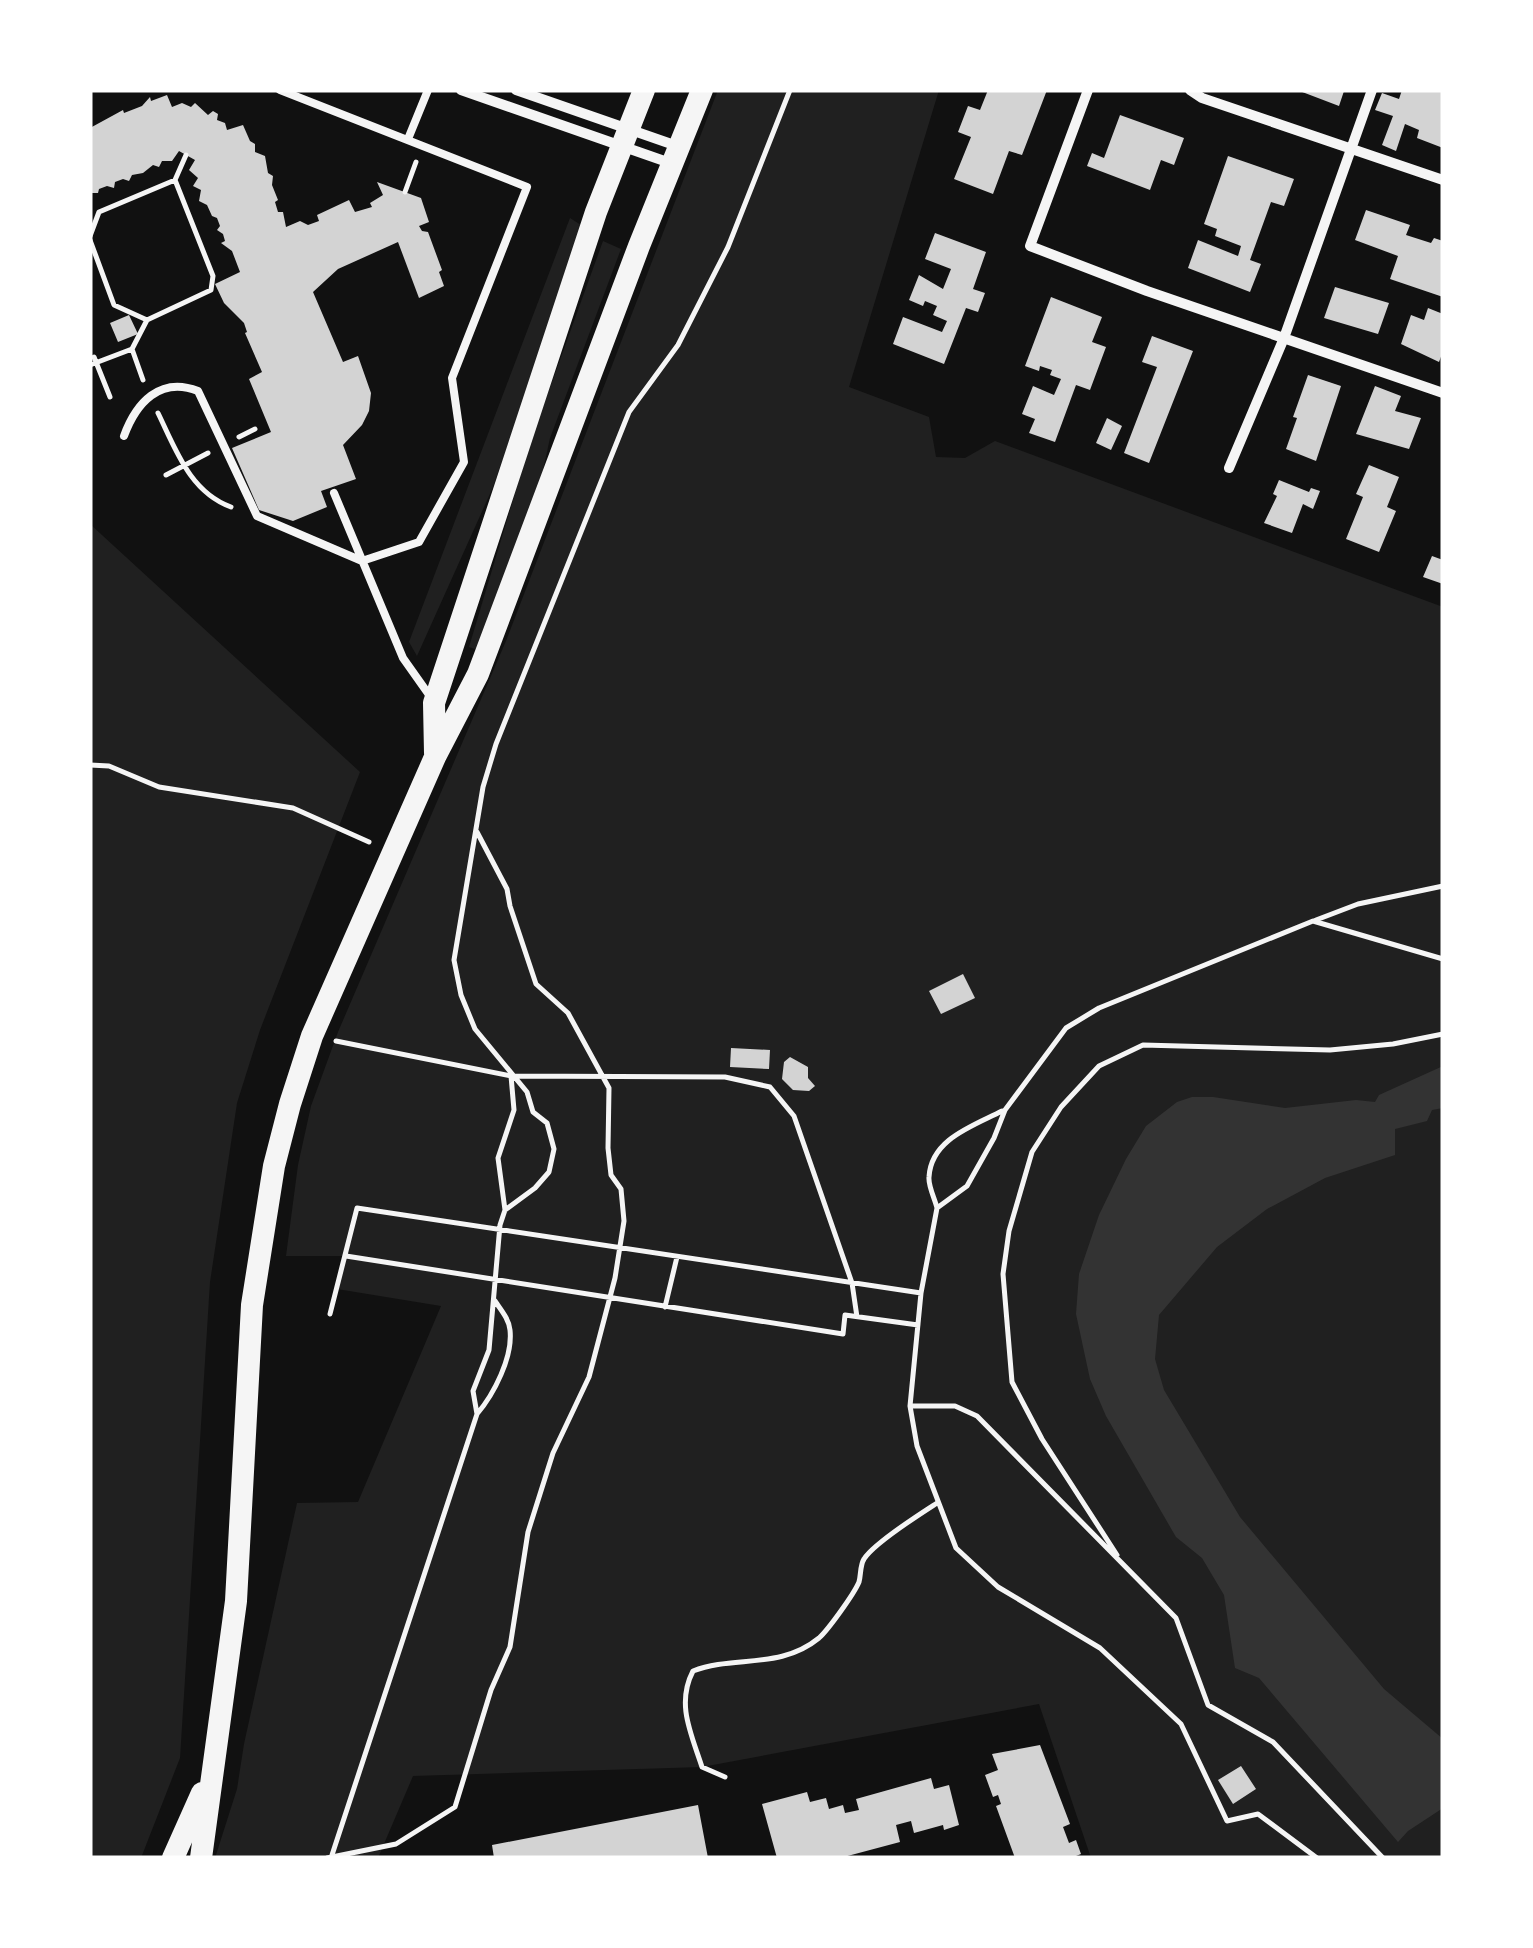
<svg xmlns="http://www.w3.org/2000/svg" width="1533" height="1948" font-family="'Work Sans',sans-serif">
	<style>
		.green { fill: #202020 }
		.water { fill: #333 }
		.building { fill: #d3d3d3 }
		.lines { fill: none; stroke-linecap: round; stroke-linejoin: round }
		.path { stroke: #f5f5f5; stroke-width: 5 }
		.service { stroke: #f5f5f5; stroke-width: 8 }
		.minor { stroke: #f5f5f5; stroke-width: 10 }
		.primary { stroke: #f5f5f5; stroke-width: 22 }
	</style>
	<rect width="100%" height="100%" fill="#111"/>
	<path class="green" d="M718,90H939L849,387L929,417L936,457L965,458L995,441L1443,607V1858H1091L1039,1704L702,1767L413,1776L378,1858H215L237,1789L244,1744L297,1503L358,1502L441,1306L337,1289L345,1256H286L298,1165L311,1106L338,1032L506,641Z
		M570,218L584,227L493,487L417,656L409,642Z
		M603,241L621,249L550,438L535,507L478,650L469,647L531,440Z
		M90,524L360,772L260,1030L237,1103L210,1282L180,1758L141,1858H90Z"/>
	<path class="water" d="M1443,1066V1108L1432,1110L1427,1121L1395,1129V1155L1325,1178L1267,1209L1217,1247L1159,1315L1155,1359L1164,1390L1240,1517L1384,1689L1443,1739V1808L1408,1831L1398,1842L1259,1678L1235,1668L1224,1595L1202,1558L1176,1537L1106,1416L1090,1379L1076,1314L1079,1274L1099,1215L1126,1159L1146,1126L1177,1102L1192,1097H1213L1285,1108L1356,1100L1375,1102L1379,1095Z"/>
	<path class="building" d="M988,90H1047L1022,155L1009,151L993,194L954,179L971,137L958,132L968,106L980,110Z
		M1297,90H1341L1344,91L1339,106Z
		M1402,90H1443V148L1417,138L1419,130L1405,124L1396,151L1382,145L1393,116L1375,110L1382,93L1399,99Z
		M167,95L172,107L182,103L191,107L195,103L208,115L213,111L218,114L217,120L225,123L227,130L243,125L250,141L255,144V152L265,156L268,173L273,176L272,185L278,200L275,202L278,212H283L286,227L300,221L308,225L319,221L317,215L349,200L355,212L372,207L370,203L383,195L377,182L421,198L429,222L419,226L422,231L428,232L442,270L439,272L444,286L419,298L398,242L338,269L313,292L343,362L358,356L371,393L369,411L362,425L343,445L356,479L321,491L327,507L293,521L259,510L232,448L271,432L249,379L262,372L245,333L247,332L244,323L224,303L215,284L240,272L232,251L221,243L225,241L223,234L217,230L220,226L217,218L212,216L207,205L199,201L201,190L193,186L198,178L189,170L195,160L179,151L172,161H162L159,167L153,165L143,173L132,175L129,181L123,179L115,182L114,188L107,186L99,189L98,193H90V128L123,110L124,113L142,106L150,97L151,101Z
		M1120,115L1184,138L1174,165L1161,160L1150,190L1087,166L1092,153L1104,158Z
		M1228,156L1294,179L1284,206L1271,202L1250,260L1261,264L1250,292L1188,268L1198,240L1238,256L1241,246L1215,236L1217,229L1204,224Z
		M1366,210L1410,225L1406,235L1431,243L1434,238L1443,241V297L1390,279L1398,256L1355,240Z
		M935,233L986,252L973,289L985,293L978,312L966,308L944,364L893,344L903,317L942,332L947,321L933,315L937,306L925,301L923,306L909,300L919,275L943,289L951,269L925,259Z
		M1335,287L1389,303L1378,334L1324,318Z
		M1051,297L1102,317L1092,342L1106,347L1090,390L1076,385L1055,442L1029,433L1035,419L1022,414L1033,386L1054,395L1061,379L1050,375L1052,370L1040,366L1039,371L1025,366Z
		M1428,308L1443,314V351L1439,362L1401,344L1411,315L1424,320Z
		M129,315L138,334L118,342L110,323Z
		M1152,336L1193,351L1149,463L1124,453L1157,367L1142,362Z
		M1308,375L1341,386L1316,461L1286,449L1297,418L1293,417Z
		M1375,386L1401,396L1395,411L1421,418L1409,449L1356,434Z
		M1107,418L1122,426L1111,450L1096,443Z
		M1369,465L1399,477L1387,507L1396,511L1379,552L1346,539L1363,497L1356,494Z
		M1279,480L1309,492L1311,488L1320,491L1313,509L1303,504L1292,533L1264,523L1277,496L1273,494Z
		M1432,556L1443,560V584L1423,577Z
		M963,974L975,998L941,1014L929,991Z
		M731,1048L770,1050L769,1069L730,1067Z
		M790,1057L808,1067V1078L815,1086L809,1091L793,1090L782,1079L784,1062Z
		M1040,1745L1070,1824L1063,1827L1069,1843L1076,1840L1081,1854L1071,1858H1015L996,1806L1001,1804L998,1795L993,1797L985,1775L998,1770L992,1754Z
		M1241,1766L1256,1789L1233,1804L1218,1780Z
		M931,1778L934,1789L949,1785L959,1825L944,1830L943,1825L914,1833L911,1821L896,1825L900,1842L840,1858H777L762,1804L807,1792L810,1802L826,1798L829,1809L843,1805L845,1813L859,1810L856,1799Z
		M698,1805L708,1858H494L492,1845Z"/>
	<g class="lines">
		<path class="path" d="M175,180L186,155
			M405,192L416,162
			M90,236L99,212L175,180L213,276L211,290L147,320L132,349L143,380
			M90,240L114,305L147,320
			M94,357L110,397
			M90,365L132,349
			M158,413C176,450 190,492 231,507
			M239,437L255,429
			M166,475L208,453
			M90,765L109,766L159,787L293,808L369,842
			M1316,920L1358,904L1443,886
			M336,1041L511,1076L725,1077L770,1087L794,1116L852,1283L857,1317
			M937,1208C935,1199 928,1186 929,1177C931,1139 973,1126 1002,1111
			M505,1210L535,1188L549,1172L554,1149L547,1123L533,1112L527,1092L475,1029L461,995L454,960L483,787L496,744L629,412L678,345L728,247L790,90
			M346,1256L843,1334L845,1315L918,1325
			M665,1307L677,1257
			M330,1314L357,1208L921,1293
			M910,1406L917,1446L956,1548L998,1587L1100,1648L1181,1724L1227,1821L1258,1814L1317,1858
			M477,1414L473,1391L489,1350L500,1225L505,1210L498,1158L514,1110L511,1076
			M1117,1555L1042,1439L1012,1382L1003,1274L1009,1231L1032,1152L1061,1107L1099,1066L1143,1045L1330,1050L1393,1044L1443,1034
			M725,1777L702,1767C691,1733 676,1704 693,1671C734,1655 780,1670 819,1638C828,1630 854,1594 859,1582C861,1575 860,1565 864,1559C874,1543 920,1514 937,1503
			M332,1855L477,1414C494,1394 513,1357 510,1330C509,1319 501,1310 495,1301
			M327,1858L396,1844L455,1807L491,1690L510,1647L528,1532L553,1453L589,1377L615,1278L624,1221L621,1189L611,1175L608,1148L609,1088L568,1013L536,984L510,906L507,889L477,832
			M1383,1858L1273,1742L1208,1705L1176,1618L977,1416L955,1406H910L921,1293L937,1208L967,1186L994,1138L1005,1110L1066,1028L1099,1008L1313,921L1443,959"/>
		<path class="service" d="M408,139L428,90
			M124,436C136,403 160,376 198,391L257,516L362,561L419,542L464,462L452,378L527,187L280,90
			M334,493L403,658L432,699"/>
		<path class="minor" d="M461,90L673,164
			M516,90L680,147
			M1088,90L1030,246L1147,291L1443,393
			M1190,90L1202,98L1443,180
			M1229,468L1284,338L1372,90"/>
		<path class="primary" d="M435,753L434,703L596,212L644,90
			M173,1858L202,1793
			M201,1858L236,1601L252,1305L274,1166L290,1104L312,1036L435,757L478,674L639,246L702,90"/>
	</g>
	<rect width="1533" height="1948" fill="none" stroke="#ffffff" stroke-width="185"/>
</svg>
